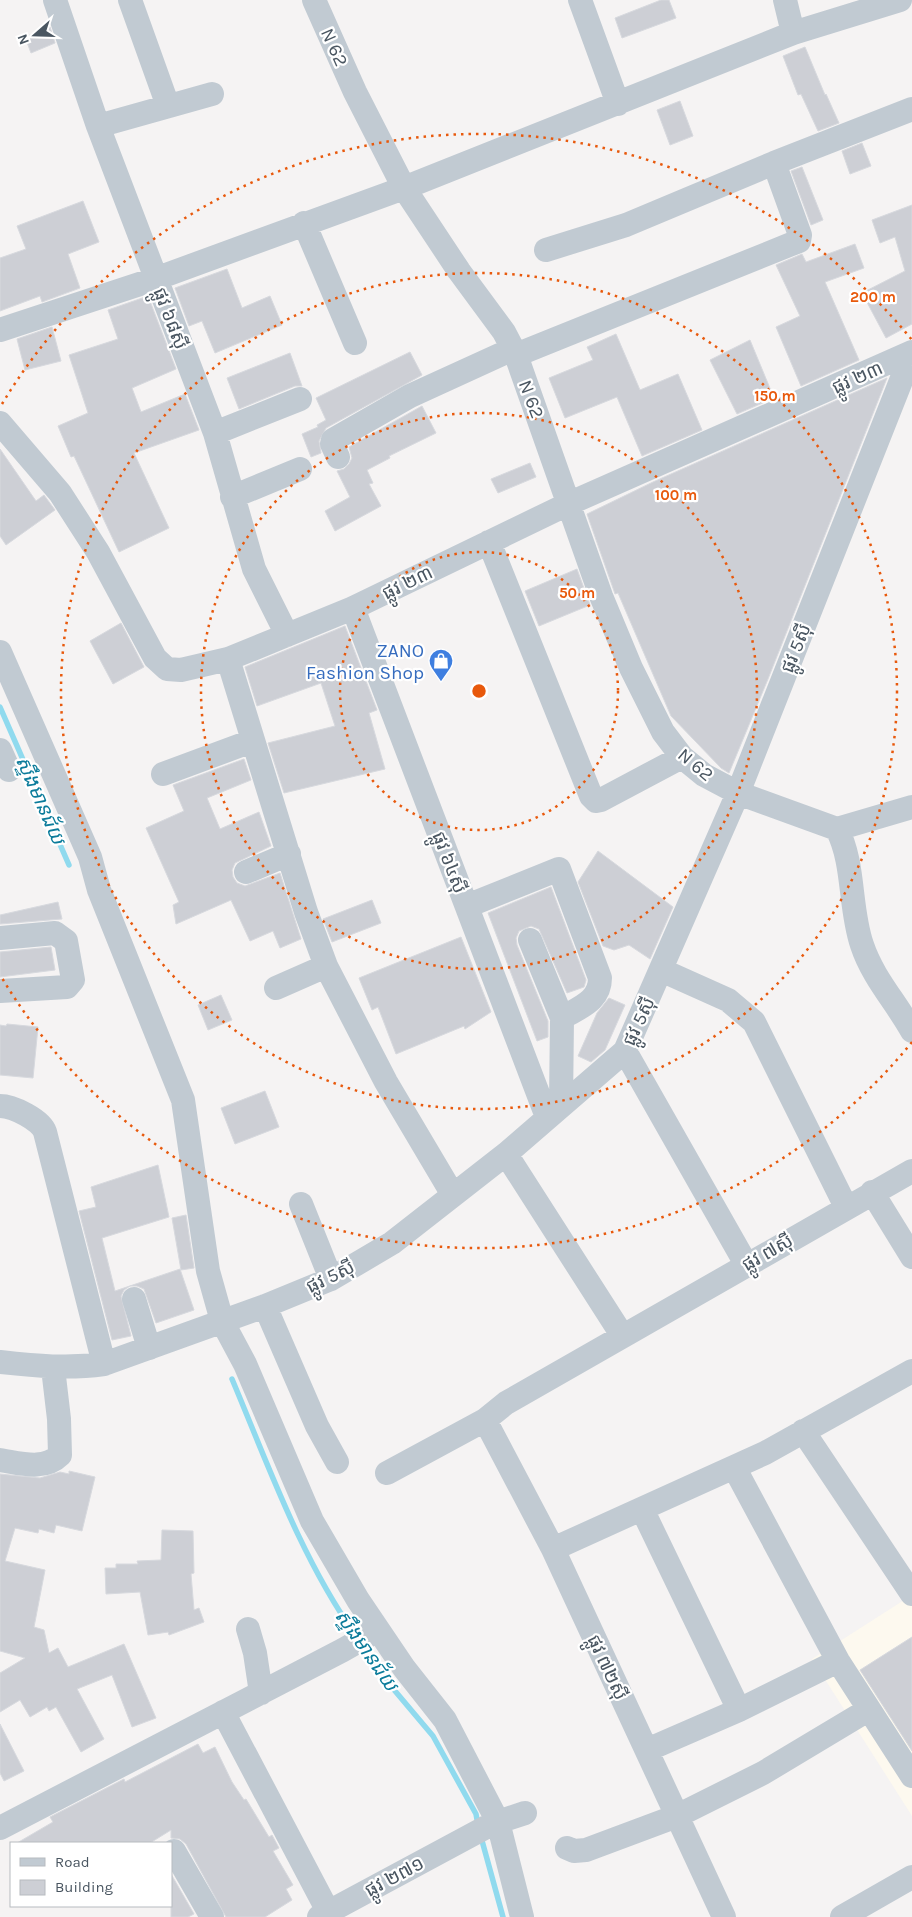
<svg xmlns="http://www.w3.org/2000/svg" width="912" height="1917" font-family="Karla,'Noto Sans Khmer',sans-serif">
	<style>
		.commercial { fill: #fdf9ef }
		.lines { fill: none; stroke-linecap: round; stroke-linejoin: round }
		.stream { stroke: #90daee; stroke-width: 5.5 }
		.building { fill: #cdcfd5; stroke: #d7d9de }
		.minor { stroke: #c1cad2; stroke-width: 24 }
		.ring { fill: none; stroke: #e8590c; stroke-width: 2.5; stroke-dasharray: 2.5 5 }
		.labels { text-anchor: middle; stroke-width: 4.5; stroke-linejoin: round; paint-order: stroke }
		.street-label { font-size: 19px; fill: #4a5661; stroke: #fff }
		.shop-label { font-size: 19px; fill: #366cbe; stroke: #fff; text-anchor: end }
		.water-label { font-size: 20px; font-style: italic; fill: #0c7c9b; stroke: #fff }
		.centre { fill: #e8590c; stroke: #fff; stroke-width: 2.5 }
		.ring-label { font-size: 15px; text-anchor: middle; font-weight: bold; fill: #e8590c; stroke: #fff; stroke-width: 4.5; stroke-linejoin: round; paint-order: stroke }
	</style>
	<rect width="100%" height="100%" fill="#f5f3f3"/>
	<path class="commercial" d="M912,1595V1816L812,1659Z"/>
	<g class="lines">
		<path class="stream" d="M0,707L69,865
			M232,1379C269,1467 301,1558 356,1636
			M362,1645L390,1685L433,1736L476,1814L478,1825
			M481,1837L503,1917"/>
	</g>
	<path class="building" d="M661,0H669L676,18L622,38L615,18Z
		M50,27L55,43L31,53L25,37Z
		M805,47L825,95L826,94L839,123L818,131L801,94L798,95L783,56Z
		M680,101L693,136L670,145L657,110Z
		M862,143L871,166L850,174L842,151Z
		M802,167L823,220L811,225L791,171Z
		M83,201L99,242L68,254L80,288L42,302L40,296L0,311V258L26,249L17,226Z
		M912,205V324L886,338L862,293L905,271L895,237L880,243L872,220Z
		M855,244L864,268L825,282L859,360L801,386L776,327L800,316L776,265L802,254L806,262Z
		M227,269L242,308L270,296L282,325L215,353L202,321L189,326L175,288Z
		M148,296L176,369L132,388L141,412L185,394L199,430L134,453L169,528L119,552L74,456L71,457L58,426L88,413L69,355L118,339L108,310Z
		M52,327L61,361L25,370L17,339Z
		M616,334L640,390L678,374L702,430L642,456L617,397L565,418L549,378L593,360L587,347Z
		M750,340L774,398L737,414L710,360Z
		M410,352L422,375L326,428L319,441L321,453L311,457L302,434L318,427L317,425L326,420L316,398Z
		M290,353L302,386H295L239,409L227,378Z
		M887,378L768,679L729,773L721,768L671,716L618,593L615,594L614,591L587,514L653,482Z
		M422,406L436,433L389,456L390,458L367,470L373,483L369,484L381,506L335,531L325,511L350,497L337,471L344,469L349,464L352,458L349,447Z
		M0,449L36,501L44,495L55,510L6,545L0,536Z
		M530,463L536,477L498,493L491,479Z
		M577,569L590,605L539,626L525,591Z
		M121,623L144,667L113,684L90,641Z
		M345,626L377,710L369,713L385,769L284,793L268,743L335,726L321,683L257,706L245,667Z
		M244,759L251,780L207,798L220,829L259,812L271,846L235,863L232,870L233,877L237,883L245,886L280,873L301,939L280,948L273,931L250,941L231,900L176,924L173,905L179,902L146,828L184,811L173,785Z
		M598,851L673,907L650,959L629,945L614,950L603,946L578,882Z
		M551,887L586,980L584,987L567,993L539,929L531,926L519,931L516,938L517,945L548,1021V1037L537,1041L488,913Z
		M372,900L381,923L332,942L323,919Z
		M58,902L62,919L0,924V915Z
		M461,937L491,1012L465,1029L464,1026L396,1054L378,1007L372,1010L359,978Z
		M51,947L55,970L0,977V952Z
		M221,995L232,1020L208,1030L198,1005Z
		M609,998L625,1005L605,1050L591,1062L578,1056L597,1013Z
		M7,1024L38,1027L33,1078L0,1075V1025L6,1026Z
		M265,1091L279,1127L235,1144L221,1108Z
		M158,1165L169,1217L102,1238L115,1291L180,1269L194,1310L156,1323L144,1289L137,1286H130L124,1290L121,1296L131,1336L112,1340L79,1211L96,1207L91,1187Z
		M186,1215L194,1268L181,1270L172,1218Z
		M69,1471L95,1477L82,1531L56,1525L54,1533L39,1529L38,1533L15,1528L5,1561L45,1570L34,1627L44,1630L49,1653L58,1648L68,1667L124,1644L156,1718L132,1727L112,1675L77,1689L104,1739L81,1752L56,1707L49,1711L47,1707L30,1717L20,1700L0,1712V1673L25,1658L0,1651V1474L40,1478L60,1472L69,1474Z
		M162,1530L193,1531L194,1573L191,1574L194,1610L199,1608L204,1622L169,1635L168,1632L148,1635L140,1592L106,1594L105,1568H116V1564H138L137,1561L161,1560Z
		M912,1637V1751L860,1670Z
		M0,1724L24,1771L4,1781L0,1773Z
		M198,1744L203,1753L215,1747L232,1782L244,1800L246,1799L269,1837L272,1835L279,1848L273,1851L293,1885L286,1889L292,1900L265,1917H226L186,1844L180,1839L171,1838V1830L150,1843H17L53,1822L50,1817L124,1779L125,1782Z
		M171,1874L194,1914L188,1917H171Z"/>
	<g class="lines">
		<path class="minor" d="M55,0L98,126L215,433L254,569L287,635
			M130,0L168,106
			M314,0L355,92L404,188L459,271L504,332L516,355L601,596L631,668L663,732L682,757L704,775L738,793L837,829L912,807
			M580,0L618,104
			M785,0L793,33
			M98,126L212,94
			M304,223L355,343
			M546,250L626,225L774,163L912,109
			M0,330L155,279L404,188L793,33L900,0
			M516,355L799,241L800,235L774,163
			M0,423L60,493L98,552L155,658L167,669L181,670L228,659L287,635L353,608L568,504L912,352
			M215,433L300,399
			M338,457L332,444L333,440L410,396L513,349
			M232,497L300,469
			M489,542L591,796L596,801L601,800L682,757
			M353,608L547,1117
			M0,652L90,857L99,890L183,1100L208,1271L222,1321L245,1364L312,1521L358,1600L404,1668L445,1720L498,1822L522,1917
			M228,659L306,912L326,966L386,1082L453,1195
			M0,750L9,770
			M163,774L252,741
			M837,829C855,864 849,907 862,945C873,978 896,1002 912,1031
			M246,872L289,854
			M467,906L559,869L600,978C600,1001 580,1007 562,1018
			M0,938L55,933L66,941L73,980L67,987L0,991
			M530,940L562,1018L561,1105
			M661,970L728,1000L754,1022L846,1207
			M276,988L326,966
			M625,1051L746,1264
			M0,1106C13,1106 41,1120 45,1132L104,1364
			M506,1154L622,1335
			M872,1192L912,1257
			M301,1204L331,1279
			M134,1299L149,1348
			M265,1306L317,1426L337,1462
			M0,1362C36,1366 69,1369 104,1364L265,1306L331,1279L392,1243L506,1154L625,1051L738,793L912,353
			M485,1420L553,1549L724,1917
			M803,1431L912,1594
			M0,1460C20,1463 44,1471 60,1455L59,1419L53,1368
			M734,1467L838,1661L912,1776
			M387,1473L485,1420L506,1403L912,1171
			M642,1509L739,1710
			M553,1549L765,1453L912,1371
			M248,1629L255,1653L261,1693
			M223,1712L331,1917
			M647,1750L739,1710L838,1661
			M0,1828L343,1650L378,1630
			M567,1848L574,1851L586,1850L677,1816L763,1773L868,1710
			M174,1851L212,1917
			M319,1917L492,1824L525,1813
			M842,1917L912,1877"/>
	</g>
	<g class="ring">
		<circle cx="479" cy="691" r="139"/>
		<circle cx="479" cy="691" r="278"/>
		<circle cx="479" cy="691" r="418"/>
		<path d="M912 1042A557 557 0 0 1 2 978M2 404A557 557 0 0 1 912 340"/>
	</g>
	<defs>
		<symbol id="shop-pin" viewBox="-11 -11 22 30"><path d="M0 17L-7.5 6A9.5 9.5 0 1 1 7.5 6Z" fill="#3f7fe0" stroke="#fff"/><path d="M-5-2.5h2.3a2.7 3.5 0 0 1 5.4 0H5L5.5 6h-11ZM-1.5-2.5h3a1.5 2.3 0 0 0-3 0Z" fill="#fff"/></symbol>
	</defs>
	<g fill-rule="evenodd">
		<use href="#shop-pin" x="427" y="647" width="28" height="38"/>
	</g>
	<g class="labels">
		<g class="street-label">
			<text transform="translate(335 47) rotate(66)" y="7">N 62</text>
			<text transform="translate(171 318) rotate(69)" y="7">ផ្លូវ ៦៨ស៊ី</text>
			<text transform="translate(857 377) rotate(-24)" y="7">ផ្លូវ ២៣</text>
			<text transform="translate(532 399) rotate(69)" y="7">N 62</text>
			<text transform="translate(407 582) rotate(-26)" y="7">ផ្លូវ ២៣</text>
			<text transform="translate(795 648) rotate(-68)" y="7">ផ្លូវ 5ស៊ី</text>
			<text transform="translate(696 764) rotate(40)" y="7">N 62</text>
			<text transform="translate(450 862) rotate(69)" y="7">ផ្លូវ ៦៤ស៊ី</text>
			<text transform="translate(638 1021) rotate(-65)" y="7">ផ្លូវ 5ស៊ី</text>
			<text transform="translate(767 1252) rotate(-30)" y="7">ផ្លូវ ៧ស៊ី</text>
			<text transform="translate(330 1276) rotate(-26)" y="7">ផ្លូវ 5ស៊ី</text>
			<text transform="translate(608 1667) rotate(65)" y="7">ផ្លូវ ៧២ស៊ី</text>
			<text transform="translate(394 1876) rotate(-28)" y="7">ផ្លូវ ២៧១</text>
		</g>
		<g class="shop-label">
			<text x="424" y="657">ZANO<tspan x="424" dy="22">Fashion Shop</tspan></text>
		</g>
		<g class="water-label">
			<text transform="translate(41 800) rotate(66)" y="7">ស្ទឹងមានជ័យ</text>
			<text transform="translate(367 1650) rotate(55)" y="7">ស្ទឹងមានជ័យ</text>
		</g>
	</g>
	<circle cx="479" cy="691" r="8" class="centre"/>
	<g class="ring-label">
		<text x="873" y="302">200 m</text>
		<text x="775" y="401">150 m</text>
		<text x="676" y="500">100 m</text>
		<text x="577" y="598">50 m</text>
	</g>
	<rect x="10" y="1842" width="162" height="65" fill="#ffffff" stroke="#b7bbc0"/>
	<rect x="20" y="1858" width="25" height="8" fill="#c1cad2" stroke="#b7bbc0"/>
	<text x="55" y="1867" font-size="15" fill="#4a5661">Road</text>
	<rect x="20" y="1880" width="25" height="15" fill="#cdcfd5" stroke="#b7bbc0"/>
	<text x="55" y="1892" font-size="15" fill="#4a5661">Building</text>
	<g transform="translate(35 35) rotate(250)" stroke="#ffffff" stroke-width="4" paint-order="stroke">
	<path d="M0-4L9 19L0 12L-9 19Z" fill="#4a5661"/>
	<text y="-8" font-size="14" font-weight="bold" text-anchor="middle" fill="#4a5661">N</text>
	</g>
</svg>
